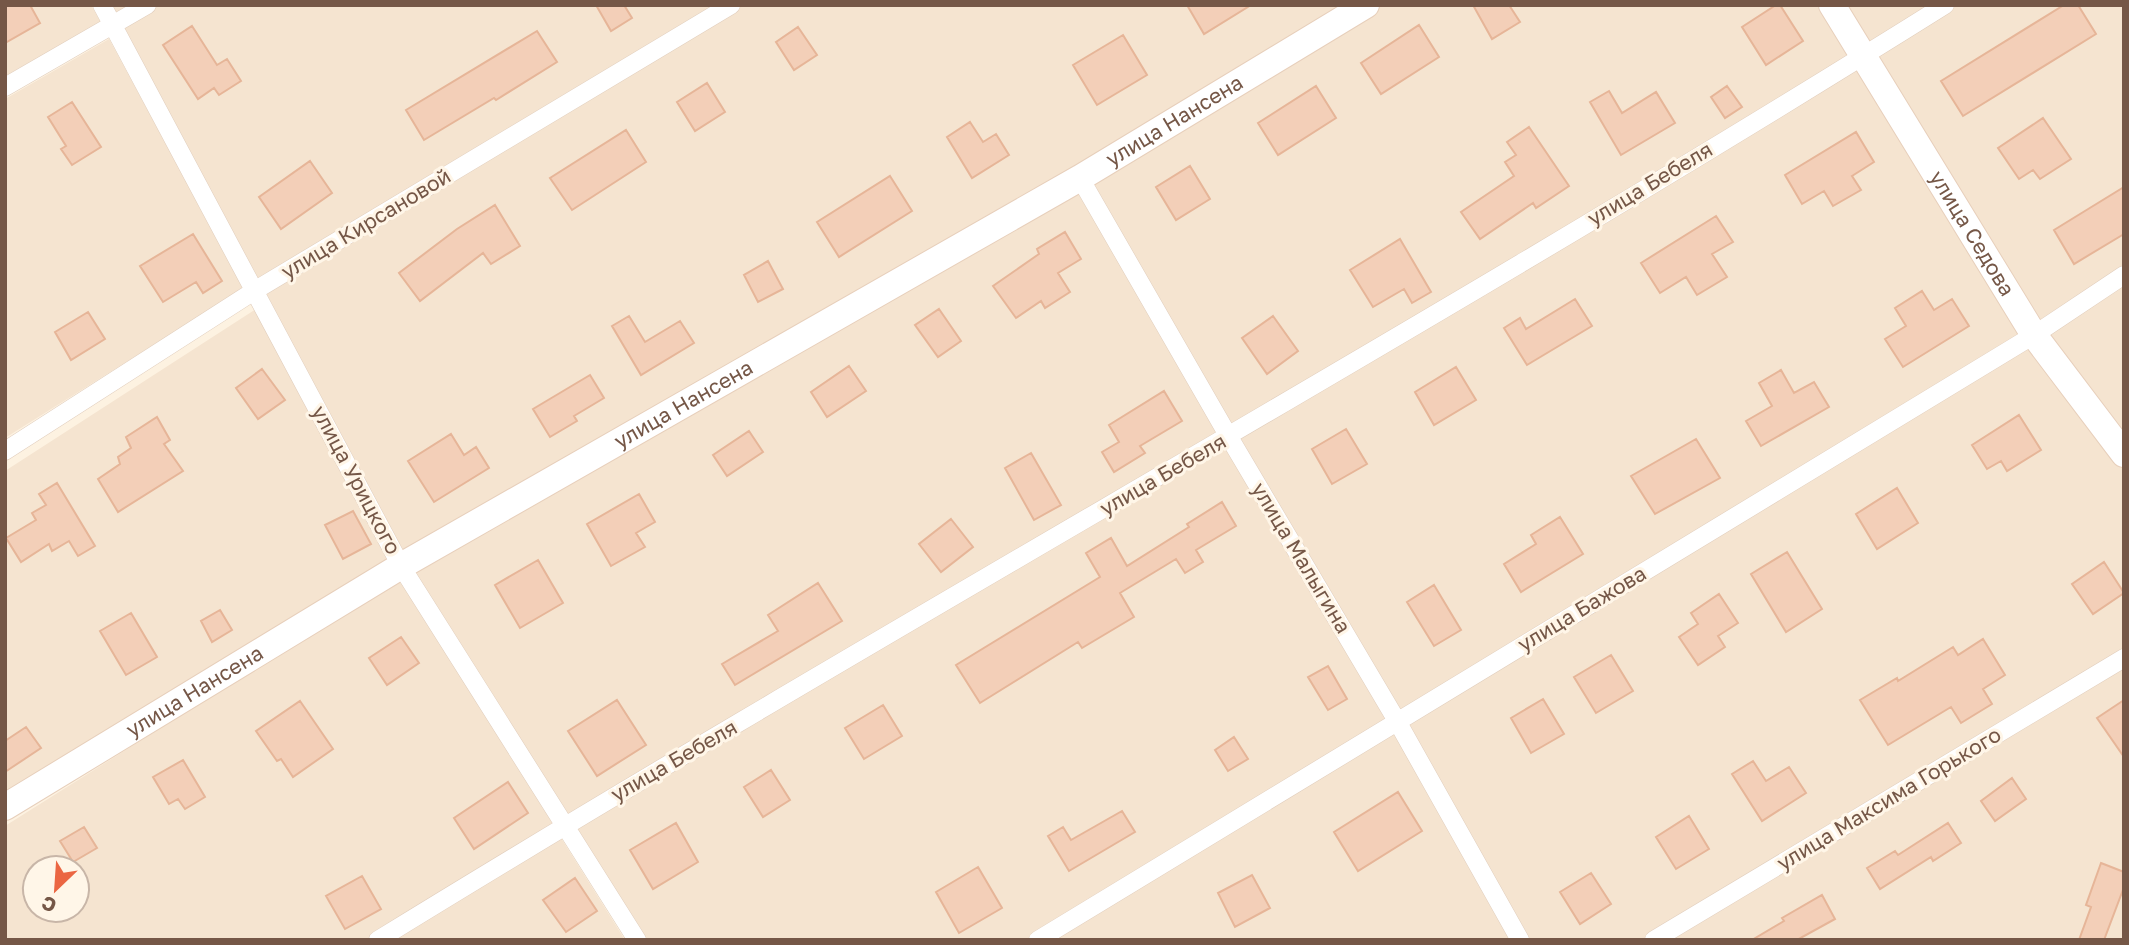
<svg xmlns="http://www.w3.org/2000/svg" width="2129" height="945" font-family="'Golos Text',sans-serif">
	<style>
		.residential { fill: #f5e4d0; fill-rule: evenodd }
		.building { fill: #f3cfb8; stroke: #e6b598; stroke-width: 2 }
		.lines { fill: none; stroke-linecap: round; stroke-linejoin: round }
		.street-casing { stroke: #e1cebd; stroke-width: 19 }
		.secondary-casing { stroke: #e7cfbb; stroke-width: 28 }
		.street { stroke: #fff; stroke-width: 18 }
		.secondary { stroke: #fff; stroke-width: 26 }
		.labels { text-anchor: middle; stroke-width: 6; stroke-linejoin: round; paint-order: stroke }
		.street-label { font-size: 21px; fill: #755747; stroke: #fff6e8 }
	</style>
	<rect width="100%" height="100%" fill="#fdf2e1"/>
	<path class="residential" d="M5,5H91L101,23L5,76Z
		M102,5H2124V940H637L401,566Z
		M109,39L244,288L5,438V99Z
		M256,309L390,558L5,795V471Z
		M402,576L555,826L369,940H5V826ZM35,868H77V910H35Z
		M561,838L625,940H395Z"/>
	<path class="building" d="M5,5H30L40,23L5,43Z
		M596,5H624L632,18L611,31Z
		M1187,5H1251L1204,34Z
		M1473,5H1509L1520,22L1492,39Z
		M1776,5H1780L1803,41L1766,65L1742,27Z
		M2064,5H2078L2096,34L1963,116L1941,81Z
		M1419,25L1439,57L1381,94L1361,63Z
		M192,26L217,65L227,59L241,81L219,95L214,88L198,99L163,45Z
		M798,27L817,55L794,70L776,42Z
		M537,31L557,62L496,100L494,98L424,140L406,110Z
		M1123,35L1147,75L1097,105L1073,65Z
		M707,83L725,112L695,131L677,102Z
		M1316,86L1336,118L1278,155L1258,123Z
		M1727,86L1742,107L1725,118L1711,97Z
		M1609,91L1622,113L1656,92L1675,123L1621,155L1590,102Z
		M72,102L101,147L72,165L61,149L66,146L48,117Z
		M2043,118L2071,159L2040,179L2033,170L2019,179L1998,148Z
		M970,122L983,142L996,134L1009,155L972,178L947,137Z
		M1529,127L1569,186L1536,208L1533,203L1480,239L1461,212L1514,176L1505,162L1516,155L1507,142Z
		M626,130L646,162L572,210L550,178Z
		M1856,132L1874,162L1852,176L1861,190L1833,206L1824,191L1802,204L1785,175Z
		M310,161L332,193L281,229L259,197Z
		M1190,166L1210,199L1176,220L1156,187Z
		M890,176L912,211L839,257L817,222Z
		M2124,187V234L2074,264L2054,230Z
		M495,205L520,246L491,264L483,253L420,301L399,273L457,229Z
		M1716,216L1733,242L1712,254L1727,277L1697,295L1686,277L1660,293L1641,263Z
		M1065,232L1081,259L1058,273L1070,292L1045,308L1041,301L1016,318L993,286L1039,254L1037,249Z
		M193,234L222,281L203,293L196,282L163,302L140,266Z
		M1400,239L1431,292L1412,303L1404,289L1373,307L1350,270Z
		M768,261L783,289L758,302L744,275Z
		M1922,291L1934,310L1952,299L1969,326L1903,367L1885,339L1906,326L1895,308Z
		M1575,299L1592,326L1527,365L1504,328L1520,318L1526,329Z
		M939,309L961,341L938,357L915,325Z
		M88,312L105,339L71,360L55,332Z
		M629,316L645,342L680,321L694,343L641,375L612,326Z
		M1273,316L1298,351L1267,374L1242,338Z
		M849,366L866,391L827,417L811,392Z
		M1456,367L1476,400L1434,425L1415,392Z
		M262,369L285,400L258,419L236,388Z
		M1781,370L1794,393L1814,382L1829,407L1761,446L1746,421L1772,406L1759,383Z
		M590,375L604,398L574,416L577,421L550,437L533,409Z
		M1164,391L1182,421L1140,446L1145,453L1114,472L1102,452L1119,442L1109,425Z
		M2019,415L2041,450L2007,471L2001,461L1987,469L1972,445Z
		M157,417L170,440L164,444L183,471L118,512L98,479L120,464L118,457L131,448L126,437Z
		M1346,429L1367,464L1332,484L1312,449Z
		M749,431L763,452L727,476L713,455Z
		M451,434L464,455L476,447L489,468L434,502L408,461Z
		M1696,439L1720,478L1655,514L1631,476Z
		M1031,453L1061,505L1034,520L1005,468Z
		M57,483L95,546L78,556L69,541L52,551L49,544L21,562L6,538L36,520L32,513L46,505L39,494Z
		M1897,488L1918,523L1877,549L1856,514Z
		M639,494L655,522L636,533L645,547L611,566L587,524Z
		M1222,502L1236,526L1196,550L1203,562L1185,573L1176,559L1120,593L1134,617L1082,648L1078,642L980,703L956,665L1100,577L1086,553L1111,538L1127,566L1189,527L1187,524Z
		M353,511L371,544L343,559L325,525Z
		M1560,517L1583,554L1521,592L1504,564L1536,544L1531,535Z
		M951,519L973,547L941,572L919,544Z
		M1787,552L1822,609L1786,632L1751,574Z
		M538,560L563,603L520,628L495,585Z
		M2104,562L2124,593L2093,614L2072,584Z
		M818,583L842,621L735,685L722,664L778,631L768,615Z
		M1434,585L1461,630L1434,646L1407,602Z
		M1719,594L1738,623L1718,636L1725,647L1698,665L1679,637L1698,624L1691,613Z
		M220,610L232,630L212,642L201,621Z
		M131,613L157,657L126,675L100,631Z
		M401,637L419,663L387,685L369,658Z
		M1983,639L2005,675L1983,689L1992,704L1961,723L1951,707L1888,745L1860,700L1897,678L1898,681L1953,647L1958,655Z
		M1611,655L1633,691L1596,713L1574,677Z
		M1328,666L1347,699L1328,710L1308,677Z
		M1543,699L1564,734L1531,753L1511,718Z
		M617,700L646,745L597,776L568,731Z
		M2124,700V757L2097,718Z
		M300,701L333,749L293,777L281,759L277,761L256,731Z
		M883,705L902,736L864,759L845,728Z
		M26,727L41,748L5,772V741Z
		M1234,737L1248,759L1228,771L1215,750Z
		M183,760L205,797L185,809L178,799L169,804L153,777Z
		M1753,761L1766,781L1789,767L1806,793L1762,821L1732,774Z
		M771,770L790,800L763,817L744,787Z
		M2012,778L2026,799L1995,821L1981,801Z
		M508,782L528,813L474,849L454,818Z
		M1398,792L1422,831L1358,871L1334,832Z
		M1122,811L1135,832L1069,871L1048,836L1063,827L1071,840Z
		M1689,816L1709,849L1676,869L1656,837Z
		M676,823L698,862L653,889L630,850Z
		M1948,823L1961,843L1933,861L1931,857L1880,889L1867,868L1895,851L1898,855Z
		M84,827L97,848L73,862L60,841Z
		M2101,863L2124,872V887L2104,940H2079L2091,907L2086,905Z
		M978,867L1002,908L959,933L936,892Z
		M1591,873L1611,904L1580,924L1560,892Z
		M1252,875L1270,908L1235,927L1218,893Z
		M362,876L381,909L345,929L326,896Z
		M575,878L597,911L566,932L543,900Z
		M1822,895L1835,919L1797,940H1752L1784,921L1782,918Z"/>
	<g class="lines">
		<defs>
			<path id="street" d="M102,5L401,566L637,940
				M5,87L147,5
				M1080,178L1229,437L1397,721L1520,940
				M5,451L254,291L731,5
				M378,940C896,621 1430,328 1945,5
				M1038,940L2034,335L2124,275
				M1654,940L2124,658"/>
			<g id="secondary">
				<path id="s1" d="M1832,5L2034,335L2124,454"/>
				<path id="s2" d="M5,807L401,566L1080,178L1366,5"/>
			</g>
		</defs>
		<use href="#street" class="street-casing"/>
		<use href="#secondary" class="secondary-casing"/>
		<use href="#street" class="street"/>
		<use href="#secondary" class="secondary"/>
	</g>
	<g class="labels">
		<g class="street-label">
			<text dy="7" stroke="none"><textPath href="#s2" startOffset="1356">улица Нансена</textPath></text>
			<text transform="translate(1650 184) rotate(-31)" y="7">улица Бебеля</text>
			<text transform="translate(366 224) rotate(-31)" y="7">улица Кирсановой</text>
			<text dy="7" stroke="none"><textPath href="#s1" startOffset="268">улица Седова</textPath></text>
			<text dy="7" stroke="none"><textPath href="#s2" startOffset="789">улица Нансена</textPath></text>
			<text transform="translate(1163 475) rotate(-30)" y="7">улица Бебеля</text>
			<text transform="translate(356 480) rotate(62)" y="7">улица Урицкого</text>
			<text transform="translate(1301 558) rotate(59)" y="7">улица Малыгина</text>
			<text transform="translate(1582 609) rotate(-31)" y="7">улица Бажова</text>
			<text dy="7" stroke="none"><textPath href="#s2" startOffset="222">улица Нансена</textPath></text>
			<text transform="translate(674 761) rotate(-30)" y="7">улица Бебеля</text>
			<text transform="translate(1889 799) rotate(-31)" y="7">улица Максима Горького</text>
		</g>
	</g>
	<rect width="2129" height="945" fill="none" stroke="#755747" stroke-width="14"/>
	<g transform="translate(56 889) rotate(205)"><circle r="33" fill="#fff6e8" stroke="#c8b6a8" stroke-width="2"/>
	<path d="M0-5L12 26L0 18L-12 26Z" fill="#eb6642"/>
	<text y="-10" font-size="19" font-weight="bold" text-anchor="middle" fill="#755747">С</text>
	</g>
</svg>
